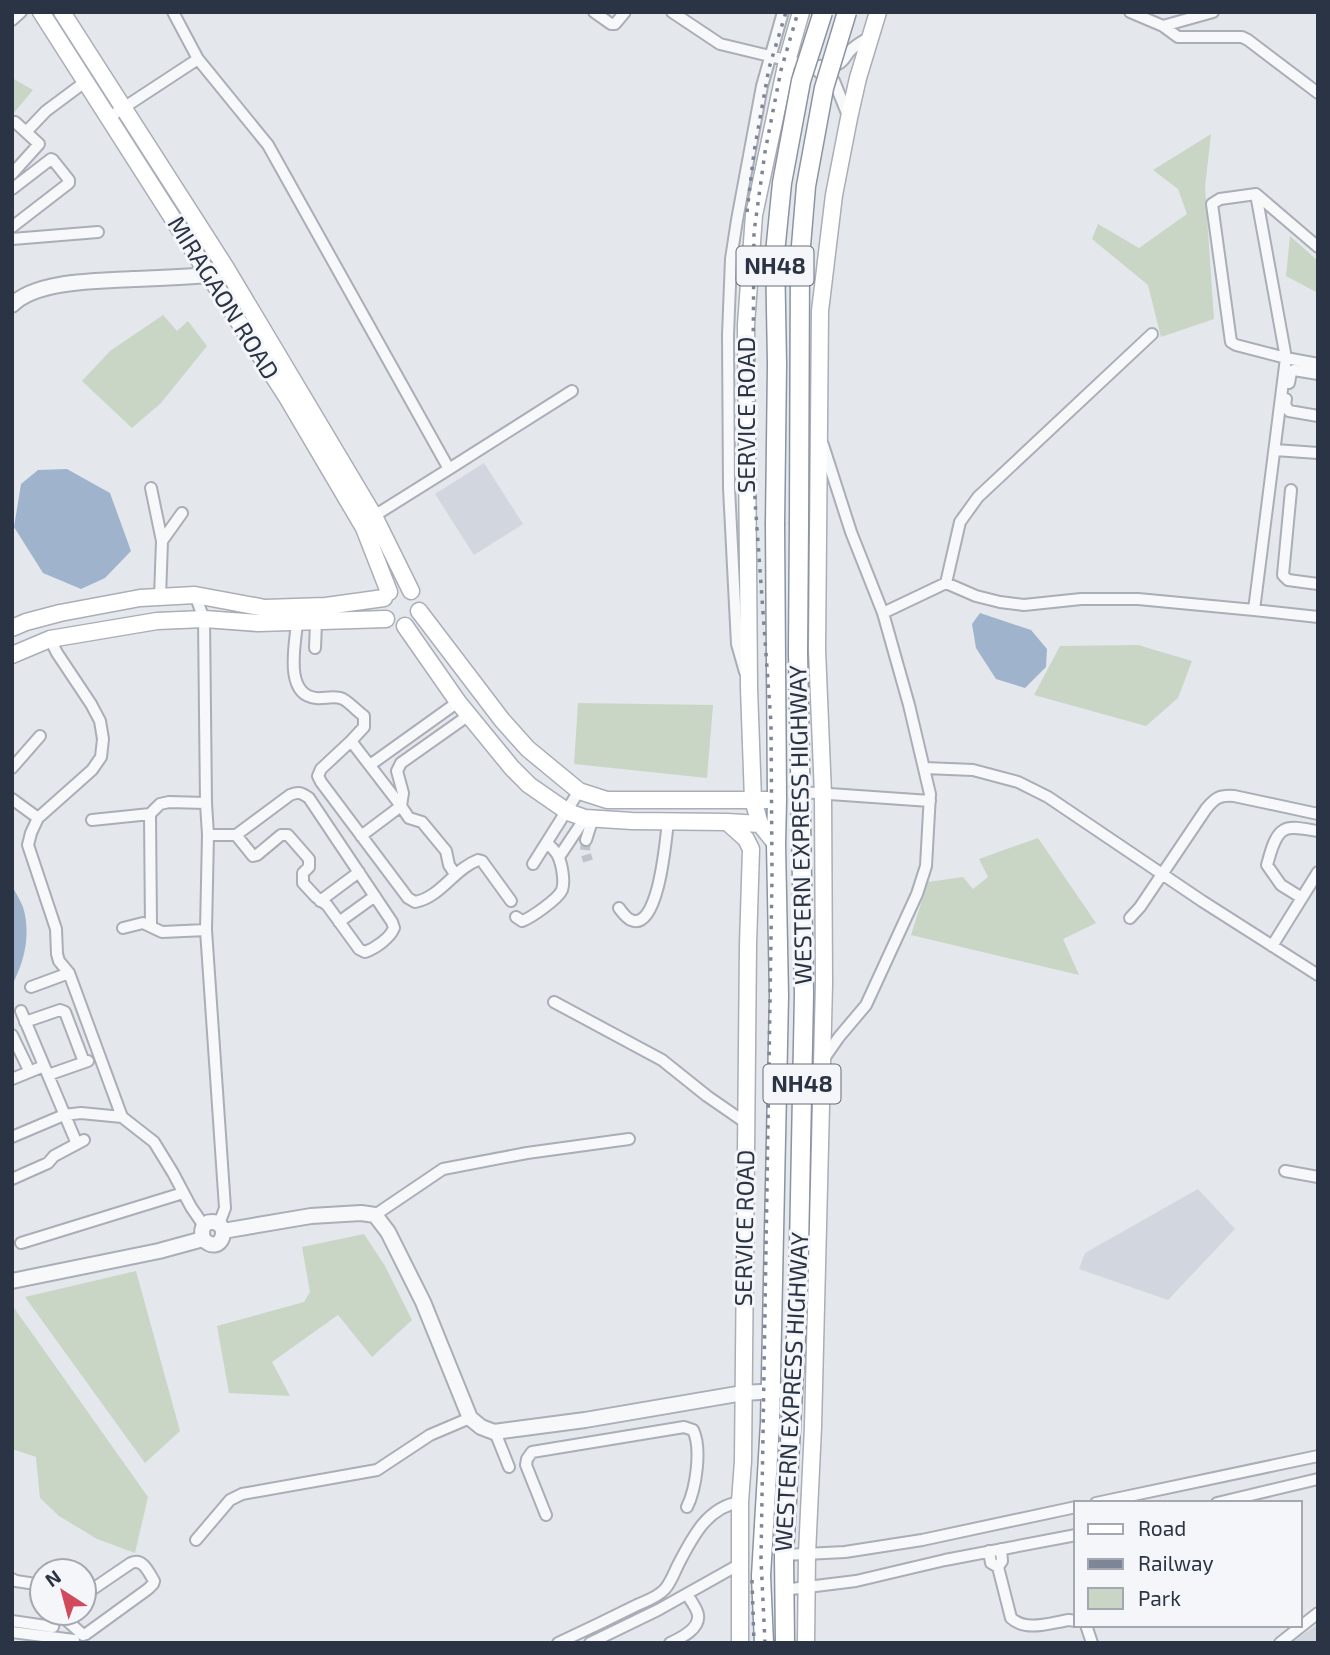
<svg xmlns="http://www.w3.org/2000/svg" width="1330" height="1655" font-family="'Exo 2',sans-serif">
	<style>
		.built { fill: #d2d6de }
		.green { fill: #c9d6c5 }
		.water { fill: #9fb4cc }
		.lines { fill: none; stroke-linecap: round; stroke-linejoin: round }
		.minor-tunnel { stroke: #bfc3cb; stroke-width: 10; stroke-dasharray: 10 5; stroke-linecap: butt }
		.minor-casing { stroke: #a9aeb7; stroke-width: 14 }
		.tertiary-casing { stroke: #a9aeb7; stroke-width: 18 }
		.secondary-casing { stroke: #a9aeb7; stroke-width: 19 }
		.trunk-casing { stroke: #8b94a3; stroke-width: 21 }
		.minor { stroke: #f7f8fa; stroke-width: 10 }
		.tertiary { stroke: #f7f8fa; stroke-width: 14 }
		.secondary { stroke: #fff; stroke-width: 16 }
		.trunk { stroke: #fff; stroke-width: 18 }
		.rail { stroke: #7d8696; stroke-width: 3.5; stroke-dasharray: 3.5 7; stroke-linecap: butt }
		.trunk-bridge-casing { stroke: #8b94a3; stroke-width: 21; stroke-linecap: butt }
		.trunk-bridge { stroke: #fff; stroke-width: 18 }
		.labels { text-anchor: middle; stroke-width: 6; stroke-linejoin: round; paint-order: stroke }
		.shield { fill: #f4f6f9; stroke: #676e7b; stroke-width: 2 }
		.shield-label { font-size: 23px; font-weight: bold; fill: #2b3445 }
		.street-label { font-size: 24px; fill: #2b3445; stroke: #f4f6f9 }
	</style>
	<rect width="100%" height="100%" fill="#e4e7ec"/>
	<path class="built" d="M484,463L523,524L474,555L435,494Z
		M1198,1189L1235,1229L1168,1300L1079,1269L1085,1253Z
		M1318,1624V1643H1291Z"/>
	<path class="green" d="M12,78L33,90L12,115Z
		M1211,134L1205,187L1214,319L1161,337L1148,285L1092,239L1098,224L1139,248L1187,214L1178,189L1153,170Z
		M1290,236L1318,261V293L1286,276Z
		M163,315L177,331L188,321L207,346L161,403L132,428L82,381L110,351Z
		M1138,645L1192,661L1178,698L1146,726L1034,695L1060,646Z
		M578,703L713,705L707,778L574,764Z
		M1038,838L1096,923L1063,939L1079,975L911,935L928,882L963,877L973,889L988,877L979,859Z
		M364,1234L385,1266L412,1320L372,1357L338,1315L272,1362L290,1396L229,1393L217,1326L304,1302L310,1292L302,1247Z
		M136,1271L180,1431L145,1463L25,1297Z
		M12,1305L148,1497L135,1553L97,1539L59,1516L40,1498L36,1457L12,1449Z"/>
	<path class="water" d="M67,469L110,493L131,551L105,578L81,589L43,573L14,527L21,484L38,470Z
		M980,613L1031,630L1047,649L1046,667L1025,688L996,679L976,648L972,624Z
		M12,886C16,893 20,900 23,907C31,933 25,961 12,985Z"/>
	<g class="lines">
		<path class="minor-tunnel" d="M586,840L585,851L588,861"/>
		<defs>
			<path id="minor" d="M173,12L198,59L268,145L449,469L572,391
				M594,12L611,24H615L625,12
				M672,12L720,44L811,66
				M1130,12L1163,26L1213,12
				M12,20L21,12
				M1163,26L1178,37H1242L1248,40L1318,93
				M108,118L198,59
				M849,118L834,81L823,76L814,67C820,65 833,66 838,64C844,62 846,55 850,51C855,45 863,41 870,37
				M12,123L15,122L39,144L12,174
				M26,132L46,111L85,82
				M12,189L51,159L53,160L69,180V183L12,227
				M1256,194L1220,199L1212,204L1231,342L1236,345L1286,358L1318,364
				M12,239L98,232
				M1289,383L1291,372L1294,370L1318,374
				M1286,399L1285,405L1289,411L1318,416
				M823,445L851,532L883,613L909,705L930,794L926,866L917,894L866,1005L839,1037L823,1060
				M1275,450L1318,453
				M151,488L162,541
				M1291,490L1283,575L1288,580L1318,584
				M374,516L449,469
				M946,583L960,522L978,497L1152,334
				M195,595L204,619L206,803L208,835L206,930L225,1208L219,1224
				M160,597L162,541L182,513
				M1254,610L1318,617
				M883,613L946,583L976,596L1000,602L1024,605L1081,599H1138L1254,610L1286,358L1256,194L1318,247
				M297,623C295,645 284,695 316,698C325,699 334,695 343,699C350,703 357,711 364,716V727L351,741L401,806L361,836
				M50,639L57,653L91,704L100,721L103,739L101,757L92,770L38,818L31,833L28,845L56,929L57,954L59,961L69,973L122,1117
				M315,648L316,623
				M745,672L737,644L729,488L728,335L731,259L737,220L762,86L783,12
				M351,741L321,769L318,776L321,782L408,898L415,902C441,897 454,869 478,860L482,861L511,901
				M370,765L458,702
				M12,768L40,736
				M925,768L973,770L1018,782L1048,797L1202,901L1318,975
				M801,792L930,801
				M12,799L38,818
				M150,814L160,804L169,802L206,803
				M92,820L150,814L151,926
				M208,835H236L290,795C298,791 302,793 309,798L392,922L394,928C390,938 376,948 365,952L359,949L327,905L316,897L303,883V873L309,867V859L288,835H281L257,855L253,856L236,835
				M586,840L593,818
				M559,857L585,818
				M533,864L579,791
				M455,874L449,865L446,851L422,822L409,818L401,806L403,793L397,771L401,763L469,715
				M1302,898L1281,885L1267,865C1270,855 1274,835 1284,830C1292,825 1309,830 1318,831
				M320,901L359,872
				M619,908C622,912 626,918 631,920C659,932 666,837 668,821
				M516,917L522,921C531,918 558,899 562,890C565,882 562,864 558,856C556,851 551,847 547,843
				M1130,918L1140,907L1206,809C1215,798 1219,795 1234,796L1318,814
				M339,922L375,896
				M123,928L143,923L162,932L206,930
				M1272,946L1318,872
				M31,987L69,973
				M554,1002L662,1060L707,1096L746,1123
				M21,1011L77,1144
				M25,1022L60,1010L65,1012L84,1062
				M12,1035L27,1066
				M48,1075L88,1061
				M12,1079L44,1066
				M12,1137L64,1115L81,1113L122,1117L154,1142L173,1173L191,1207L204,1226
				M1285,1171L1318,1177
				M12,1179L48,1163L54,1156L84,1140
				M375,1215L443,1169L527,1153L629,1139
				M21,1243L183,1193
				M495,1432L509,1467
				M1096,1503L1318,1456
				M1217,1503L1318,1479
				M546,1515L526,1465L527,1459L532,1452L684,1427L693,1430C702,1448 696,1489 687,1507
				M196,1540L230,1500L242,1494L377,1470L430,1435L470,1418
				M989,1551L991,1563L998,1567L1002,1561L1001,1549
				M784,1555L845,1552L922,1540L1076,1507
				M998,1567L1011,1618C1026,1632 1050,1623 1069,1620L1076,1621
				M12,1579L16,1581L42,1585
				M783,1590L856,1581L945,1560L1076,1535
				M63,1613L61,1615L83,1635L86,1634L148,1589L153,1584L154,1581C148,1571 143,1558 131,1563L84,1595
				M12,1621L53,1627L55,1613
				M1086,1625L1092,1643
				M12,1632L74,1640
				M558,1643C584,1631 611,1618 637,1605C646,1601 658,1597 665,1589C671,1582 674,1573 678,1565C692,1538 707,1507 740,1502
				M590,1643L658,1610L740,1564
				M670,1643C681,1638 700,1629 698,1615C697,1608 690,1600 687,1594
				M1280,1643L1318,1613"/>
			<path id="tertiary" d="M12,305C36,280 100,281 133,279C158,278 184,277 209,275L218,272
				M223,1231L311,1216L361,1213L375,1215L388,1232L423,1302L470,1418L481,1427L494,1432L585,1420L743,1393L793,1390
				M12,1281L159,1251L203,1239C222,1258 232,1222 212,1222C202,1222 201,1231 203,1239"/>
			<path id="secondary" d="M41,12L288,399L364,528L389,592
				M62,12L226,268L374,516L411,591
				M419,611L502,720L528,749L579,791L607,800H777
				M405,626L458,702L512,768L529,785L568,812L585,818L632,821L727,822L760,824
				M12,628L26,622L60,613L140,598L195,595L265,608L326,606L384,598
				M12,655L50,639L157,621L204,619L258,623L386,619
				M727,822L746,839L751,849L748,945L743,1461L740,1502V1643
				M776,844L760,824L753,800L749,688L746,325L754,215L787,61L801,12
				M806,1643L807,1554L813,1427L824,984L823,794L817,650L820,311L834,195L849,118L858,78L878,12"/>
			<path id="trunk" d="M764,1643L761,1576L770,1423L779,996L776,844L777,800L775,525
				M785,1643L784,1555L798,1298L804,994L798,652L799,524"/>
		</defs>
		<use href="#minor" class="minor-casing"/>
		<use href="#tertiary" class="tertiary-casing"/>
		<use href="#secondary" class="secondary-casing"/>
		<use href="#trunk" class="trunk-casing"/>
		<use href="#minor" class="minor"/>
		<use href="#tertiary" class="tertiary"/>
		<use href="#secondary" class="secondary"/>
		<use href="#trunk" class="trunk"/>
		<path class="rail" d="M747,212L754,152L769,68L786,12
			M752,1580L754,1643
			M765,1643L761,1559L772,877L771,723L755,501L753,366L754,232L765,152L781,70L798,12"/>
		<defs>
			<path id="trunk-bridge" d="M799,524L800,258L806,186L824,88L847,12
				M775,525L777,364L775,253L782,183L801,81L823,12"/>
		</defs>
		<use href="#trunk-bridge" class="trunk-bridge-casing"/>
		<use href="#trunk-bridge" class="trunk-bridge"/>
	</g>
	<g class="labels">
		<g class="shield">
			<rect x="736.5" y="246.5" width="77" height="39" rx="5"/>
			<rect x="763.5" y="1064.5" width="77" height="39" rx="5"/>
		</g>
		<g class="shield-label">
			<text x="775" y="274">NH48</text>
			<text x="802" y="1092">NH48</text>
		</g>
		<g class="street-label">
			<text transform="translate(223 298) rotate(58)" y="8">MIRAGAON ROAD</text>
			<text transform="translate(747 415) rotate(-90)" y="8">SERVICE ROAD</text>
			<text transform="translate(801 825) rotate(-91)" y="8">WESTERN EXPRESS HIGHWAY</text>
			<text transform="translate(745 1228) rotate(-89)" y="8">SERVICE ROAD</text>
			<text transform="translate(792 1392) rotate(-87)" y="8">WESTERN EXPRESS HIGHWAY</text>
		</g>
	</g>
	<rect width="1330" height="1655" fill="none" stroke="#2b3445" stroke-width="28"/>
	<rect x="1074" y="1501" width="228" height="126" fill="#f4f6f9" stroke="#a4a8b1" stroke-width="2"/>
	<rect x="1088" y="1524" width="35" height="10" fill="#ffffff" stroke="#a4a8b1" stroke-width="2"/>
	<text x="1138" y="1536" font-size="21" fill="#2b3445">Road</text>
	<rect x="1088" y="1559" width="35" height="10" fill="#7d8696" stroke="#a4a8b1" stroke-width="2"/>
	<text x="1138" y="1571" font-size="21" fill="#2b3445">Railway</text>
	<rect x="1088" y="1588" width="35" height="21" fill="#c9d6c5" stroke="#a4a8b1" stroke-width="2"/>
	<text x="1138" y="1606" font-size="21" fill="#2b3445">Park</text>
	<g transform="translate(63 1592) rotate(324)"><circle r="33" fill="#f4f6f9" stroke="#a4a8b1" stroke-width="2"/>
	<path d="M0-5L12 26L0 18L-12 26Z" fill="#d1495b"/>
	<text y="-10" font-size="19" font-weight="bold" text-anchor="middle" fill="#2b3445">N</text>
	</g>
</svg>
